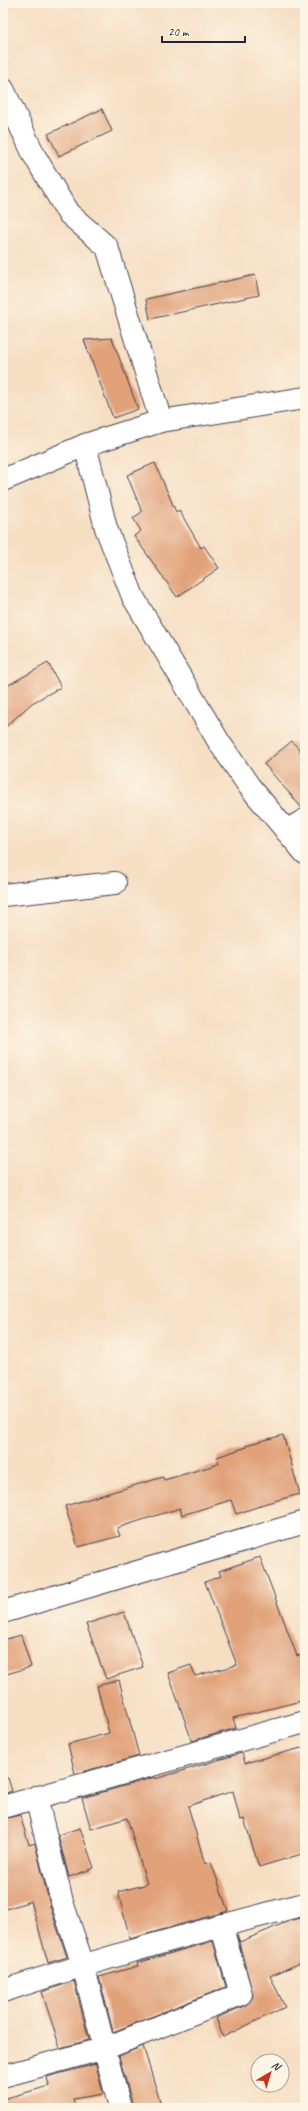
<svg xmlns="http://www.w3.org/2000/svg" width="308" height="2111" font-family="Caveat,sans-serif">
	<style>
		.building { fill: #e1a179 }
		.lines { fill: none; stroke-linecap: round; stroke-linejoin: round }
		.minor-casing { stroke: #423e4f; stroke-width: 24 }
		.minor { stroke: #fff; stroke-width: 22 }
	</style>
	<rect width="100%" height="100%" fill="#fcf5e5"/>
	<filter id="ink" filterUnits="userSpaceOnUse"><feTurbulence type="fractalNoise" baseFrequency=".025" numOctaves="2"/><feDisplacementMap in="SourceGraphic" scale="8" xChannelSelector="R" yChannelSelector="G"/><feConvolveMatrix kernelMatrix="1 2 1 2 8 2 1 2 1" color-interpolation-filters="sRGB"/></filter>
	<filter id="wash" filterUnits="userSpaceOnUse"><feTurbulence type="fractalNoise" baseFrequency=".012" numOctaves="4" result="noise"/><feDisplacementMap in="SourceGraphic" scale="16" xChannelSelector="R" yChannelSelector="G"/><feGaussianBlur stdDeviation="0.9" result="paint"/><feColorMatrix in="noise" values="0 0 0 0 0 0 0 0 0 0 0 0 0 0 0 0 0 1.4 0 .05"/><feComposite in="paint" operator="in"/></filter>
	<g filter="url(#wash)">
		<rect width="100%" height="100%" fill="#f6dec3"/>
		<g id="blocks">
			<path class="building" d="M102,109L112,131L59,156L48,134Z
				M255,275L259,295L150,319L146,299Z
				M112,338L138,409L113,418L84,340Z
				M155,463L176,512L179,510L201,548L204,546L219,568L177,597L134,536L141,531L133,518L142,512L127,475Z
				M48,663L61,687L32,703L3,729V688Z
				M292,741L305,756V808H302L264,764Z
				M283,1435L300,1494L260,1505V1506L236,1514L231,1500L182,1515L180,1508L117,1528L120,1536L78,1547L65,1506L163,1477L164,1480L219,1464L217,1457L247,1447L246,1445Z
				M260,1557L297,1656L305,1654V1700L233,1718L236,1728L192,1741L168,1673L191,1665L195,1676L237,1665L205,1582L221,1576L219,1571Z
				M124,1612L143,1667L106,1679L86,1624Z
				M21,1635L31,1667L3,1675V1640Z
				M119,1680L139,1756L75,1774L68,1744L109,1733L97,1686Z
				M305,1747V1853L259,1867L244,1819L240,1820L233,1791L188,1806L205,1864L211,1862L228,1911L130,1939L118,1892L147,1884L127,1818L91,1829L82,1798L155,1777V1779L242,1753L245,1763Z
				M3,1778H8L12,1791L3,1794Z
				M20,1815L29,1845L35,1843L50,1906L67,1957L48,1963L31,1901L3,1910V1819Z
				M80,1828L94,1868L69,1877L58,1835Z
				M305,1917V1961L270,1976L285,2007L223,2037L216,2018L246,2005L253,1996L237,1935L240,1942L289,1921Z
				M213,1941L226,1987L113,2032L99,1977L138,1966L137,1963Z
				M74,1981L89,2040L60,2048L42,1992Z
				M143,2046L162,2108H133L132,2103L119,2056Z
				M96,2064L103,2094L73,2099L75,2108H3V2099L49,2086L47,2077Z"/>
		</g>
	</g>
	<g filter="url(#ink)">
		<use href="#blocks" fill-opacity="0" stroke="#423e4f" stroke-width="1"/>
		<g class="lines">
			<defs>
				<path id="minor" d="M3,89L34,155L68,213L107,247L161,421
					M85,445L106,528L133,597L219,742L249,786L305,853
					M3,480L85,445L161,421L305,398
					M286,831L305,820
					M3,895L115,883
					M3,1612L305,1522
					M36,1797L62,1902L83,1965L120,2108
					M3,1807L305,1722
					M3,1991C103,1958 203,1930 305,1904
					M3,2076L106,2048L241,1994L221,1925"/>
			</defs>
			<use href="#minor" class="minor-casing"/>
			<use href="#minor" class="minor"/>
		</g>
	</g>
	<rect width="308" height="2111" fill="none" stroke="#fcf5e5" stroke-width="16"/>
	<g transform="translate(270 2073) rotate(38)"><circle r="19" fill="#fcf5e5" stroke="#a5a1a1"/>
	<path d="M0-3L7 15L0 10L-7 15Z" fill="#c8321e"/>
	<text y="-6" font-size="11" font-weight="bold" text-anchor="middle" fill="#22223b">N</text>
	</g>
	<path d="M162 36v6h83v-6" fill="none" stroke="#22223b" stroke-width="2"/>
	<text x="168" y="36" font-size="12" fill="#22223b" stroke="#fcf5e5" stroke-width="3" paint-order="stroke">20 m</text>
</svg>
